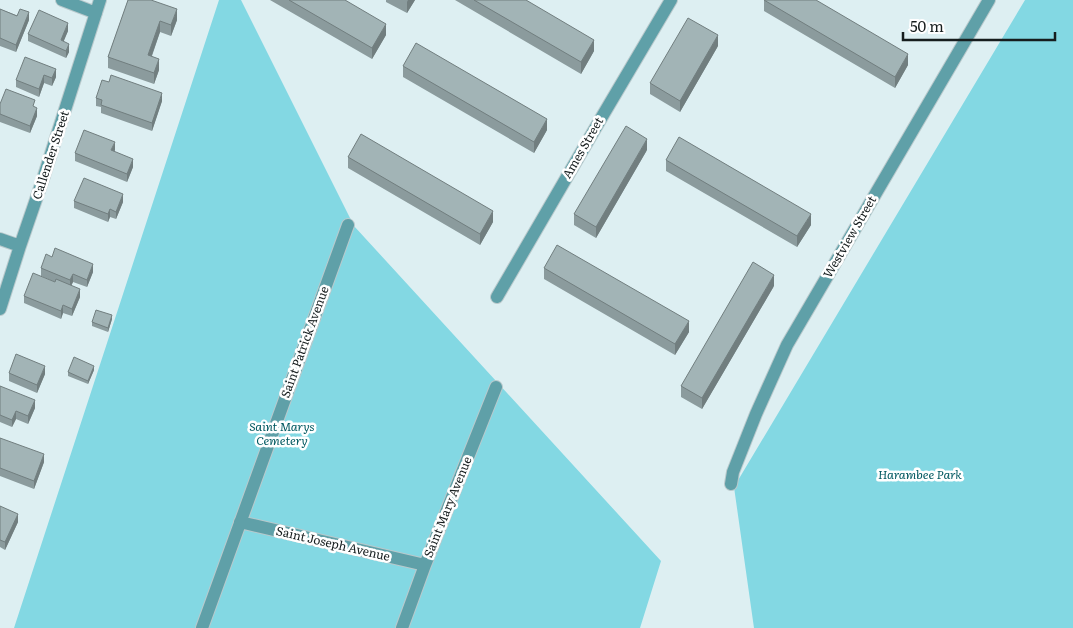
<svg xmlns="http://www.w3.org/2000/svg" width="1073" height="628" font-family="Literata,serif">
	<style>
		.green { fill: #83d8e3 }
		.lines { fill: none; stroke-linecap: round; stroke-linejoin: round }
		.minor-casing { stroke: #b9c9cc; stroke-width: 14 }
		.minor { stroke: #5fa0a8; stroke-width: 12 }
		.wall { fill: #8b9b9d }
		.shaded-wall { fill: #717e7f }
		.building { fill: #a2b4b6; stroke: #717e7f }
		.labels { text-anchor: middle; stroke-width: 5; stroke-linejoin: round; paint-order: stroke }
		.street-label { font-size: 12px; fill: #161d1e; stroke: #fff }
		.park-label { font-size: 12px; font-style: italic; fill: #005860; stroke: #fff }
	</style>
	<rect width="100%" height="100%" fill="#ddeff2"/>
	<path class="green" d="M219,0H241L354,226L661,561L640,628H14Z
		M1025,0H1073V628H754L734,487Z"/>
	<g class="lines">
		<defs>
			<path id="minor" d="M62,0L96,13
				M0,239L20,246
				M497,297L603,115L671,0
				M0,309L20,246L42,182L100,0
				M731,484L733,472L756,414L787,345L989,0
				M240,522L425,565
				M202,628L348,225
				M402,628L425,565L496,387"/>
		</defs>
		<use href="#minor" class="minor-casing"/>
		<use href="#minor" class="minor"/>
	</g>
	<path class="wall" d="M128,0L177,20L171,36L160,32L152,56L159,70L154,84L108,68V57Z
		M270,0H345L386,35L372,59Z
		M386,0H415L407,13L386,2Z
		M455,0H526L594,51L581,74Z
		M764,0L908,65L895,88L764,11Z
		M0,9L29,20L16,52L0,46Z
		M68,31L63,41L69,52L66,58L28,41V34Z
		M718,46L680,112L650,94V83Z
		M403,66L547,130L534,153L403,77Z
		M56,69V77L52,86L44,83L39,97L16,87V80Z
		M109,82L162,101L152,131L101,113V107L96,106V98Z
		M0,104L35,107L37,116L30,133L0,122Z
		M115,150L114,152L133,167L127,182L75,161V153Z
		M647,150L596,238L574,225V214Z
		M348,157L493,222L480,245L348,168Z
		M666,160L811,225L797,247L666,171Z
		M74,201L123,202L116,219L110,217L108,222L74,208Z
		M41,268L93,272L87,287L73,282L71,286L80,297L72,316L63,313L61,319L24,303V296L55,282L41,276Z
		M544,268L689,332L675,355L544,279Z
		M774,286L702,409L681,397V386Z
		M112,319L108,332L92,326V322Z
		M94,370L88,384L68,376V372Z
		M9,373L45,374L37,393L9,381Z
		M0,386L35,408L28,424L16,419L12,427L0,422Z
		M0,438L44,462L34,489L0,476Z
		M0,506L18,522L5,550L0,547Z"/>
	<path class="shaded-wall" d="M408,0H415L407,13V2Z
		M177,9V20L171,36V25Z
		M29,12V20L16,52V45Z
		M160,21V32L148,66V55Z
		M68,23V31L61,48V40Z
		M386,24V35L372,59V48Z
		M718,35V46L680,112V101Z
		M594,40V51L581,74V62Z
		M69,44V52L66,58V51Z
		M908,54V65L895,88V77Z
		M159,59V70L154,84V73Z
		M56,69V77L52,86V78Z
		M44,75V83L39,97V89Z
		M162,93V101L152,131V123Z
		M37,108V116L30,133V126Z
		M547,119V130L534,153V142Z
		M647,139V150L596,238V227Z
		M115,142V150L111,158V150Z
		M133,159V167L127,182V174Z
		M123,194V202L116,219V212Z
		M110,209V217L108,222V214Z
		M493,211V222L480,245V234Z
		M811,214V225L797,247V236Z
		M93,264V272L87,287V280Z
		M73,274V282L70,288V280Z
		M774,275V286L702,409V398Z
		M80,289V297L72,316V309Z
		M63,305V313L61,319V311Z
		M112,315V319L108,332V328Z
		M689,321V332L675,355V344Z
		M45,366V374L37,393V385Z
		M94,366V370L88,384V381Z
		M35,400V408L28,424V416Z
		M16,411V419L12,427V420Z
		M44,454V462L34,489V481Z
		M18,514V522L5,550V542Z"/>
	<path class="building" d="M128,0H151L177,9L171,25L160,21L148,55L159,59L154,73L108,57Z
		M289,0H345L386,24L372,48Z
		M474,0H526L594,40L581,62Z
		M764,0H816L908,54L895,77Z
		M0,9L17,16L20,9L29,12L16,45L0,38Z
		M39,10L68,23L61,40L69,44L66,51L28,34Z
		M688,18L718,35L680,101L650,83Z
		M416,43L547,119L534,142L403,66Z
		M25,57L56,69L52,78L44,75L39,89L16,80Z
		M111,75L162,93L152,123L101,105L102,100L96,98L102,80L109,82Z
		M6,89L35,100L33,106L37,108L30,126L0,114V104Z
		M626,126L647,139L596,227L574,214Z
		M84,130L115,142L111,150L133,159L127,174L75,153Z
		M361,134L493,211L480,234L348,157Z
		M679,137L811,214L797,236L666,160Z
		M84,178L123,194L116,212L110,209L108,214L74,201Z
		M557,245L689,321L675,344L544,268Z
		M55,248L93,264L87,280L73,274L70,280L41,268L46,254L52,257Z
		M753,262L774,275L702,398L681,386Z
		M33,273L55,282L56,279L80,289L72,309L63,305L61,311L24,296Z
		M96,310L112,315L108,328L92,322Z
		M16,354L45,366L37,385L9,373Z
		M74,357L94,366L88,381L68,372Z
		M0,386L35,400L28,416L16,411L12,420L0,415Z
		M0,438L44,454L34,481L0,468Z
		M0,506L18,514L5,542L0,540Z"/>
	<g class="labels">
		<g class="street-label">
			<text transform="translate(583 148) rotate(-60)" y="4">Ames Street</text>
			<text transform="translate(51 155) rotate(-72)" y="4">Callender Street</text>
			<text transform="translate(850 237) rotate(-60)" y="4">Westview Street</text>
			<text transform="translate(305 342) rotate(-70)" y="4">Saint Patrick Avenue</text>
			<text transform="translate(448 507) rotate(-68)" y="4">Saint Mary Avenue</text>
			<text transform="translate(333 544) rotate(13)" y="4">Saint Joseph Avenue</text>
		</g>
		<g class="park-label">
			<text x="282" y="431">Saint Marys<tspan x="282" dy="14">Cemetery</tspan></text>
			<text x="920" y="479">Harambee Park</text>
		</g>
	</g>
	<path d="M903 32v8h152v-8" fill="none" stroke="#161d1e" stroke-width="2.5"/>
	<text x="910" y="32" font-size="15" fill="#161d1e" stroke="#ffffff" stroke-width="4" paint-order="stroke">50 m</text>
</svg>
